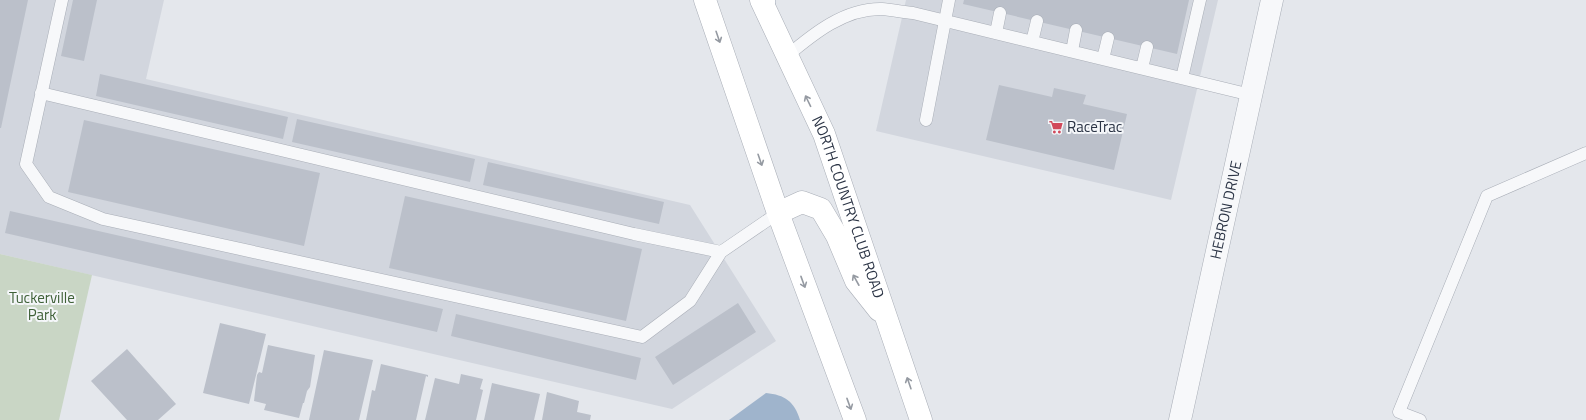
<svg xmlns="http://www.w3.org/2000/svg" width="1586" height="420" font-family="'Titillium Web',sans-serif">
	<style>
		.built { fill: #d2d6de }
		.green { fill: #c9d6c5 }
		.water { fill: #9fb4cc }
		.building { fill: #bbc0ca }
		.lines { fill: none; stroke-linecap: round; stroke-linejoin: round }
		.service-casing { stroke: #a9aeb7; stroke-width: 13 }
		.minor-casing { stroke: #a9aeb7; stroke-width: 23 }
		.secondary-casing { stroke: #a9aeb7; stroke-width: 23 }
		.primary-casing { stroke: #a3abb8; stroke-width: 23 }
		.service { stroke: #f7f8fa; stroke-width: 12 }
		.minor { stroke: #f7f8fa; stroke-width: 22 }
		.secondary { stroke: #fff; stroke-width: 22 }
		.primary { stroke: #fff; stroke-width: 22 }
		.oneway { stroke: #959aa2 }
		.labels { text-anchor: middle; stroke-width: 4; stroke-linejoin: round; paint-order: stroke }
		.poi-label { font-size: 15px; fill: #2b3445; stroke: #f4f6f9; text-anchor: start }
		.street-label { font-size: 15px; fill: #2b3445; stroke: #f4f6f9 }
		.park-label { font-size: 15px; fill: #3f6138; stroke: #f4f6f9 }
	</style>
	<rect width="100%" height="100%" fill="#e4e7ec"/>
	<path class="built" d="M0,0H164L146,79L690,205L776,341L672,409L0,254Z
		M906,0H1218L1171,200L876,131Z"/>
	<path class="green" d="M0,254L92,275L59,420H0Z"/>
	<path class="water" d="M766,393C785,395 794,401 800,420H729Z"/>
	<path class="building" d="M0,0H28L1,128H0Z
		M73,0H97L84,61L61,56Z
		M964,0H1189L1177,54L963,4Z
		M100,74L288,117L283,139L96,96Z
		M999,85L1052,97L1054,88L1086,95L1083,104L1127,114L1114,170L986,140Z
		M297,119L475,159L470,182L292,142Z
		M84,120L320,173L304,246L68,192Z
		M488,162L664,202L659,224L483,185Z
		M405,196L642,249L626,321L389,268Z
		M10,211L443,309L437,332L5,233Z
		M738,303L756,332L673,385L655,357Z
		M456,314L641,358L636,380L451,336Z
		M220,323L266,334L249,404L203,393Z
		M268,345L315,355L310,387L307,391L304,403H303L299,418L264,410L266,404L254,401L257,375L259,372L262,373Z
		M127,349L176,404L158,420H127L91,381Z
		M324,350L373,360L359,420H309Z
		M381,364L428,375V377L426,376L416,420H366L372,390L375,391Z
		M461,374L483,379L480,389L483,390L476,420H425L435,378L459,384Z
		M492,383L540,394L534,420H484Z
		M547,392L579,401L577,412L591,415L590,420H542Z"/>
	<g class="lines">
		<defs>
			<path id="service" d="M62,0L26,164L49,197L103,219L642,337L690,301L721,252L778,213
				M996,33L1000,13
				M1032,42L1037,21
				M1072,51L1076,30
				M787,56C813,34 845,8 882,9C892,10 903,12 913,13L1251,95
				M1103,59L1108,38
				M1142,68L1147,47
				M1182,78L1200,0
				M41,93L634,234L721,252
				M926,120L949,0
				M1420,420L1399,412L1487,196L1586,153"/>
			<g id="minor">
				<path id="s1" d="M1180,420L1272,0"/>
			</g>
			<g id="secondary">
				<path d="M705,0L778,213L855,420"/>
				<path id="s2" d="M761,0L824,134L921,420"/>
				<path d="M778,213L802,202L821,209L837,236L856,281L879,310"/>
			</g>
			<path id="primary" d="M764,3V0"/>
		</defs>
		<use href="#service" class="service-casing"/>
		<use href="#minor" class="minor-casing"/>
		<use href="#secondary" class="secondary-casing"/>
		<use href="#primary" class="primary-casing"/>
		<use href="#service" class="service"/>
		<use href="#minor" class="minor"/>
		<use href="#secondary" class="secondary"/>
		<use href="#primary" class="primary"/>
	</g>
	<defs><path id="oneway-shaft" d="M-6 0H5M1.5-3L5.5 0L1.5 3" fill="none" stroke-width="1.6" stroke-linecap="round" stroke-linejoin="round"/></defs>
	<g class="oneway">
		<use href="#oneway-shaft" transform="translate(718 37) rotate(71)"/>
		<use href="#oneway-shaft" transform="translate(808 101) rotate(-116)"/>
		<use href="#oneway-shaft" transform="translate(760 160) rotate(71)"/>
		<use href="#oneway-shaft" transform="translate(856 280) rotate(-119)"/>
		<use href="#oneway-shaft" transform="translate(803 282) rotate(70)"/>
		<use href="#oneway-shaft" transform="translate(909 383) rotate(-109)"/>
		<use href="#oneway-shaft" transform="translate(849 404) rotate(70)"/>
	</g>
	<defs>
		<symbol id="supermarket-bare" viewBox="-9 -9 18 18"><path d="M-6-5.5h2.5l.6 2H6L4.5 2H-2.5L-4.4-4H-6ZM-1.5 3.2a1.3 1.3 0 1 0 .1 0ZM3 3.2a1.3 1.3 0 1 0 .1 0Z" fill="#d1495b" stroke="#f4f6f9" stroke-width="2.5" paint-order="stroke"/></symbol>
	</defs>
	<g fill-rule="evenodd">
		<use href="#supermarket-bare" x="1046" y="117" width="20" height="20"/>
	</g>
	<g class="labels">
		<g class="poi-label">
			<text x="1067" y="132">RaceTrac</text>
		</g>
		<g class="street-label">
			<text dy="5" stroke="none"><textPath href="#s2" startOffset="225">NORTH COUNTRY CLUB ROAD</textPath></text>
			<text dy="5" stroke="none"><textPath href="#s1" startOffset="215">HEBRON DRIVE</textPath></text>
		</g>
		<g class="park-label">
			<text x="42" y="303">Tuckerville<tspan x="42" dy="17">Park</tspan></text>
		</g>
	</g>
</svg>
